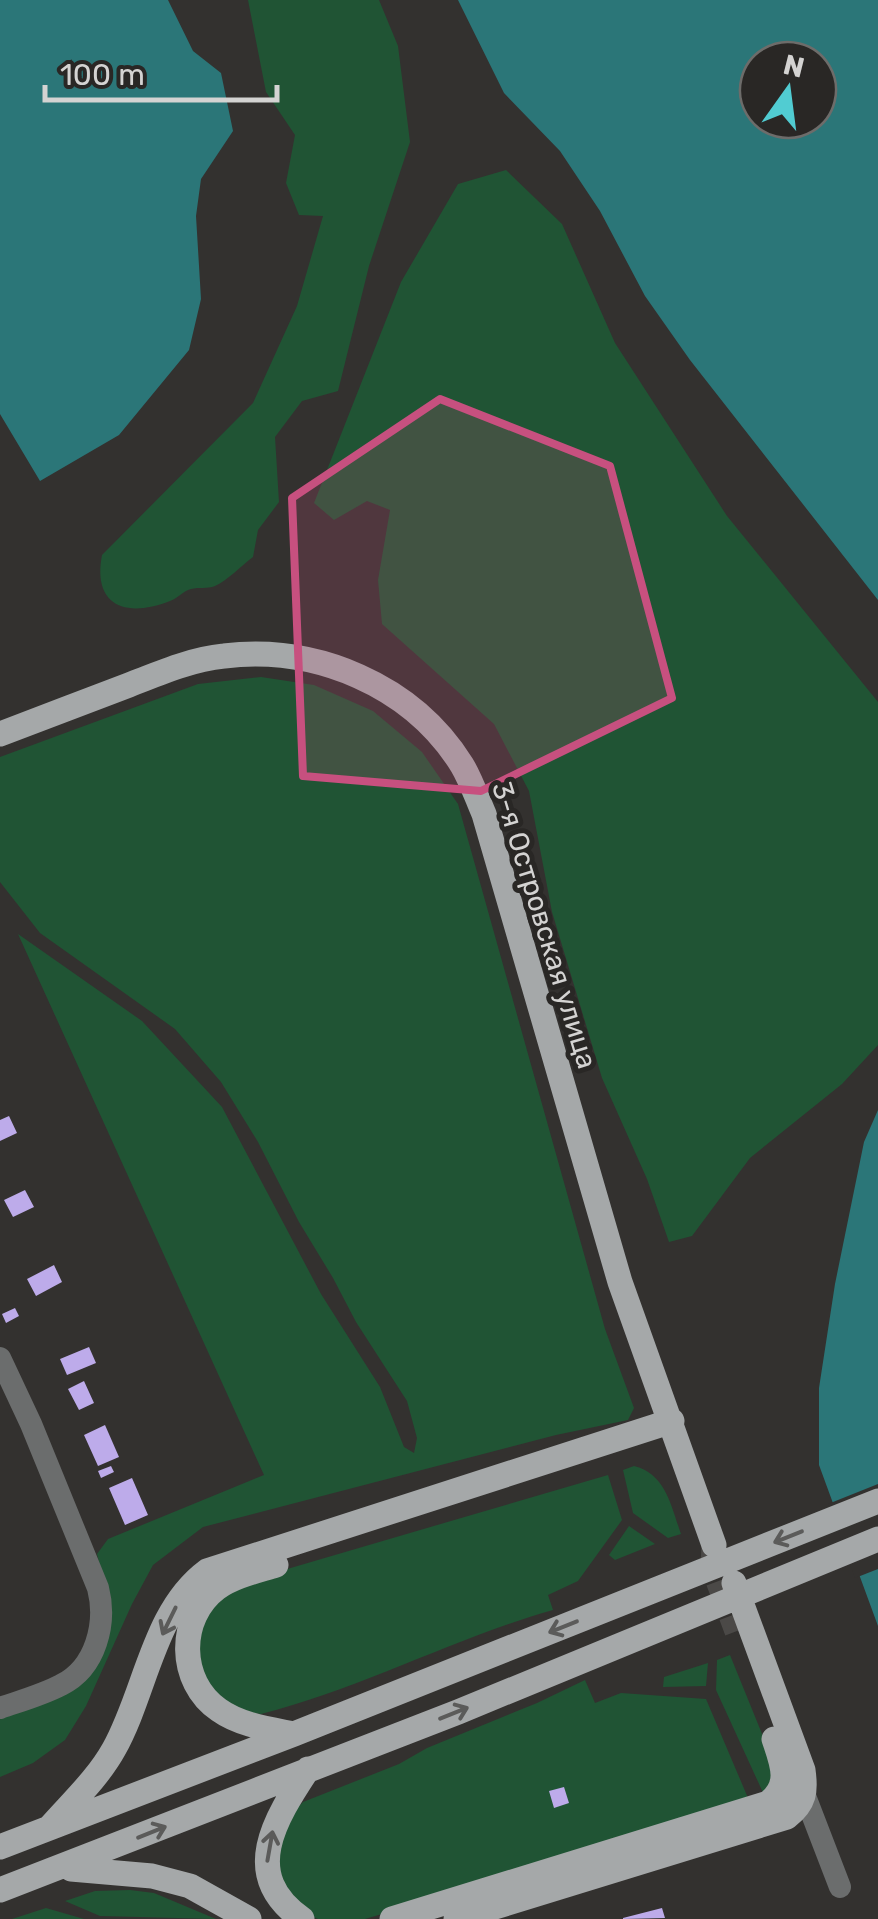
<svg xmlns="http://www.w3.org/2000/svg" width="878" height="1919" font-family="Rubik,sans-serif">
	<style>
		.green { fill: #205434 }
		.water { fill: #2b7678; fill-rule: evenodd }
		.pier { fill: #33312f }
		.building { fill: #bdabea }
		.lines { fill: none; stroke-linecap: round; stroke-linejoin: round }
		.major-tunnel { stroke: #4b4947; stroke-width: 25; stroke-dasharray: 25 12; stroke-linecap: butt }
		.minor { stroke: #6b6d6d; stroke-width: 22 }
		.major { stroke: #a5a8a9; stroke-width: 25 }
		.oneway { stroke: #5b5b5a }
		.marked { fill: #c7507f; fill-opacity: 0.2; stroke: #c7507f; stroke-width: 8; stroke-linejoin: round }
		.labels { text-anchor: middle; stroke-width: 10; stroke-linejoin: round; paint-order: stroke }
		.street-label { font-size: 28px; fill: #d4d3d2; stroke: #292725 }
	</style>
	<rect width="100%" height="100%" fill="#33312f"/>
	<path class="green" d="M248,0H379L398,46L410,142L369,266L338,391L302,401L275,437L279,502L258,530L253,557C241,566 228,580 215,586C207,589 199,587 191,589C183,591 178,598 170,601C127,618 92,607 102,555L253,403L297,306L323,216L299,215L286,183L295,135L266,92Z
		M506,170L562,224L615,343L727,516L878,702V1045L842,1084L750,1158L692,1236L669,1242L647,1179L602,1078L552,912L529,791L494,724L382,624L378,580L390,510L367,501L334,520L314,503L401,282L458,184Z
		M261,677L314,685L373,711L422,752L458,804L605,1329L634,1408L628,1420L556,1435L203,1527L153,1565L132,1604L86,1706L65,1740L33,1763L0,1777V1711L93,1665L111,1609L97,1554L108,1539L264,1475L18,934L142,1021L222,1107L321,1294L380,1387L404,1447L414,1453L417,1438L407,1401L356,1322L333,1278L299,1222L258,1142L221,1082L175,1029L40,933L0,882V757L198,684Z
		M634,1466C666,1474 671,1506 681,1534L668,1538L633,1513L623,1470Z
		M608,1475L622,1520L578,1581L548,1595L553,1610C454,1638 361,1689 261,1714C214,1710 181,1660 204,1616C210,1603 234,1590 246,1581Z
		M629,1526L655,1544L615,1560L609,1555Z
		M730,1655L775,1766L765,1797L716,1690L717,1660Z
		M708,1663L706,1686L663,1687L664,1677Z
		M585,1680L595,1703L621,1693L706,1699L751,1805L365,1919C351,1919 331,1919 318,1919C308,1916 300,1907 294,1899C270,1869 275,1828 303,1802L399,1764L427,1748L537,1703Z
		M130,1890L154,1893L216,1919L100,1916L65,1901L95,1891Z
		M46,1908L84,1919H12Z"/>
	<path class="water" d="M0,0H168L193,51L221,73L233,131L201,179L196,216L201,299L189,350L119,435L40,481L0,414Z
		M458,0H878V600L690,360L645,296L600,211L560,151L504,93ZM758,60H818V120H758Z
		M878,1110V1626L819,1465V1388L835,1284L864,1142Z"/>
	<path class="pier" d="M878,1484V1569L855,1578L828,1504Z"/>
	<path class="building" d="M9,1116L17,1133L0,1141V1120Z
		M25,1190L34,1207L13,1217L4,1200Z
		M54,1265L62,1282L36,1296L27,1279Z
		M15,1308L19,1316L6,1323L2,1314Z
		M89,1347L96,1363L67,1375L60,1359Z
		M84,1381L94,1403L79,1410L68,1389Z
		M105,1425L119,1457L98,1466L84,1435Z
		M111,1466L114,1472L101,1478L98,1471Z
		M132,1478L148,1515L125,1525L109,1488Z
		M564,1787L569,1803L554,1808L549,1791Z
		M662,1908L665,1918L623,1919V1918Z"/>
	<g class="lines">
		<path class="major-tunnel" d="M714,1545L713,1567L737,1631"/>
		<path class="minor" d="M0,1358L31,1424L98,1588C107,1623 96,1668 61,1685C42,1695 20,1701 0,1708
			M805,1796L840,1887"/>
		<path class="major" d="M0,734C43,718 86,701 129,685C159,673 192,659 224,656C316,645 412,685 462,765C471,780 477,798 484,814L620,1282L714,1545
			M276,1565C257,1571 234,1576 217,1588C177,1618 178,1682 219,1710C240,1725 269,1729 294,1734
			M50,1827C72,1802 98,1778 114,1749C146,1692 153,1611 207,1571L672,1421
			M0,1847L294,1734L878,1501
			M71,1869L152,1876L190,1886L249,1919
			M0,1890L458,1712L878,1539
			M302,1919C239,1875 275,1819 308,1769
			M392,1919L768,1803C792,1785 782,1763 774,1739
			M456,1919L787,1817C805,1803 806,1791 803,1770L734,1583"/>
	</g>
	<defs><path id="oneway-shaft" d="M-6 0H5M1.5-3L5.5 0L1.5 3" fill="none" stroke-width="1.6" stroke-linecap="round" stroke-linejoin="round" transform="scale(2.5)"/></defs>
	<g class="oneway">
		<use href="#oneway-shaft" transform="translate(788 1537) rotate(158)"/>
		<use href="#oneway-shaft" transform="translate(169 1621) rotate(116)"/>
		<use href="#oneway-shaft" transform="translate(563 1627) rotate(158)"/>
		<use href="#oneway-shaft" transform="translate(454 1713) rotate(-22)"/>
		<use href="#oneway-shaft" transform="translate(152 1832) rotate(-22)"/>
		<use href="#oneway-shaft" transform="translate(270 1846) rotate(-80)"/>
	</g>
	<path class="marked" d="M440,399L610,466L672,698L481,791L303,776L292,498Z"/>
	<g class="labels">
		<g class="street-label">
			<text transform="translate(545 925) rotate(73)" y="10">3-я Островская улица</text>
		</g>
	</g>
	<g transform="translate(788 90) rotate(14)"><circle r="48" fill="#292725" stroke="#6d6c6a" stroke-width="2.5"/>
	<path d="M0-8L18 38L0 25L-18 38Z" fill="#51ccd2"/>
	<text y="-15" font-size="28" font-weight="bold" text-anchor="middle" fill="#d4d3d2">N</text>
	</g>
	<path d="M45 85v15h232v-15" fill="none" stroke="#d4d3d2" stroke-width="5"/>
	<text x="60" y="85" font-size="30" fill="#d4d3d2" stroke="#292725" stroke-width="8" paint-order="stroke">100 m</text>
</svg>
